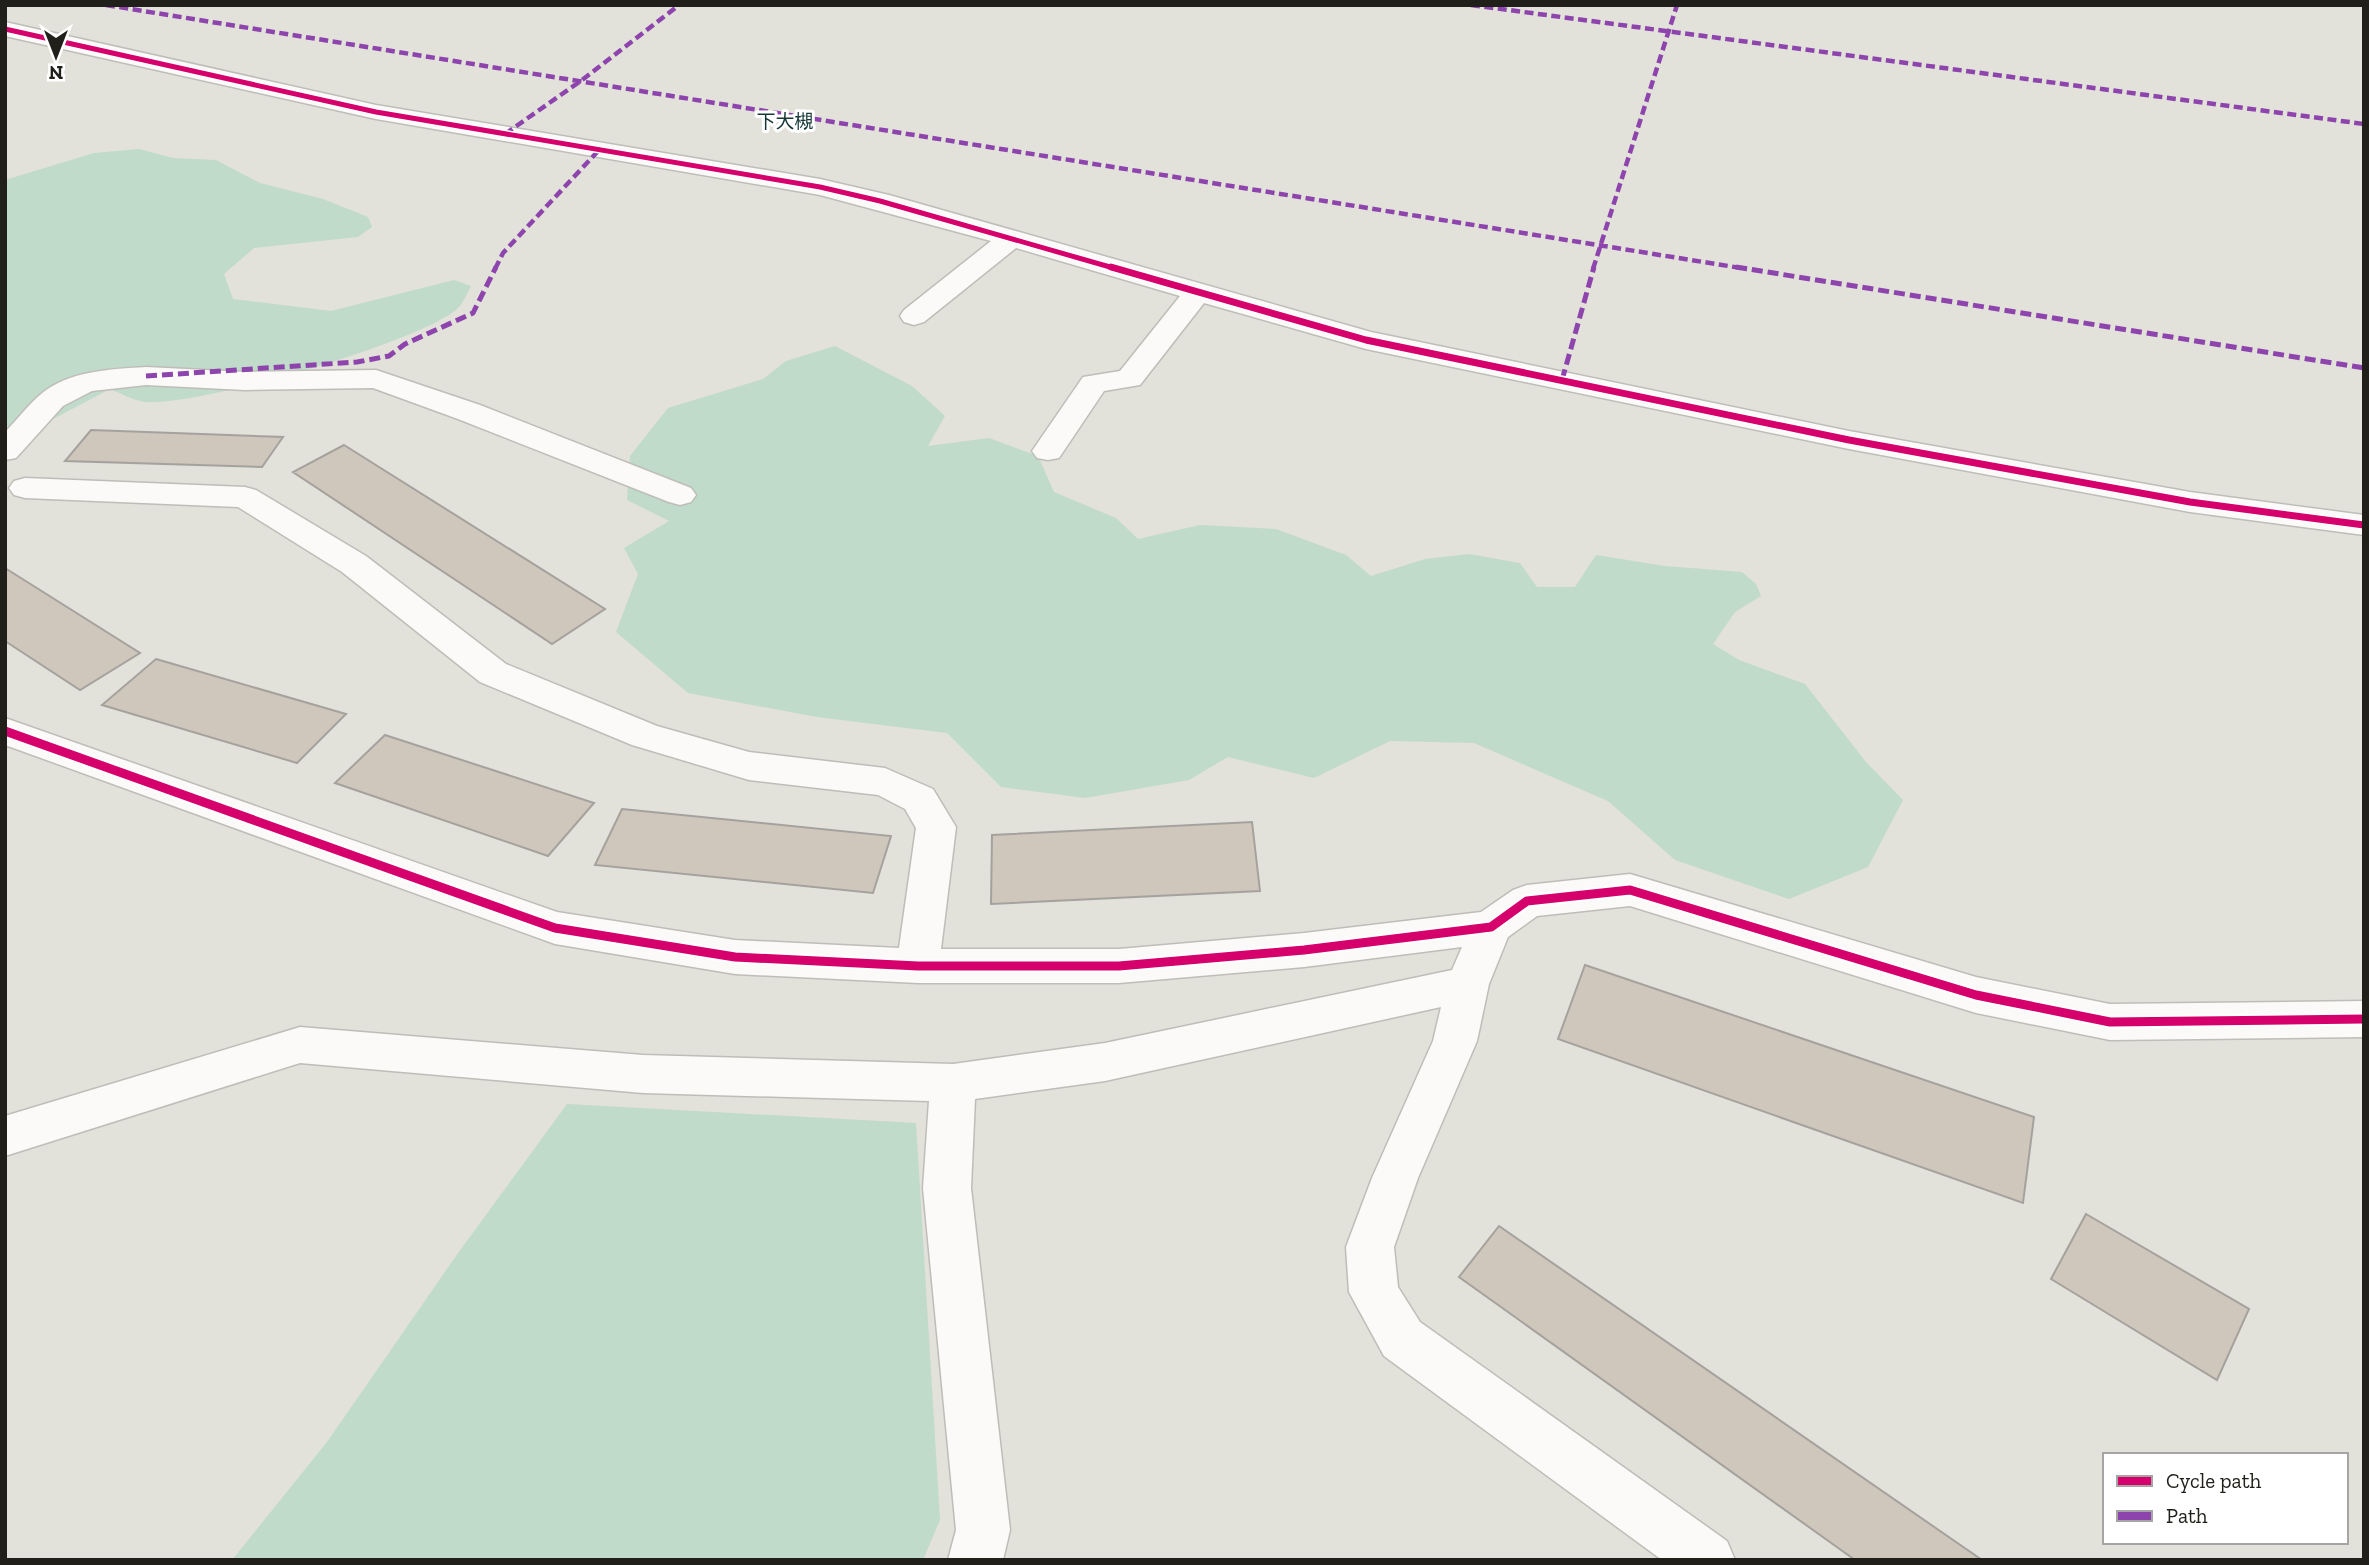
<svg xmlns="http://www.w3.org/2000/svg" width="2369" height="1565" font-family="'Zilla Slab','Noto Sans JP',serif">
	<style>
		.green { fill: #c0dbc9 }
		.building { fill: #cfc6bc; stroke: #a5a29e; stroke-width: 2 }
		.lines { fill: none; stroke-linecap: round; stroke-linejoin: round }
		.minor-casing { stroke: #bebdb8; stroke-width: 3 }
		.minor { fill: #fbfaf9; fill-rule: evenodd }
		.quiet-far1 { stroke: #8e44ad; stroke-width: 4.5; stroke-dasharray: 9 4.5; stroke-linecap: butt }
		.quiet { stroke: #8e44ad; stroke-width: 5; stroke-dasharray: 11 5; stroke-linecap: butt }
		.cycleway-far2-casing { stroke: #fff; stroke-width: 8 }
		.cycleway-far1-casing { stroke: #fff; stroke-width: 10 }
		.cycleway-casing { stroke: #fff; stroke-width: 13 }
		.cycleway-far2 { stroke: #d6006c; stroke-width: 5 }
		.cycleway-far1 { stroke: #d6006c; stroke-width: 7 }
		.cycleway { stroke: #d6006c; stroke-width: 9 }
		.labels { text-anchor: middle; stroke-width: 6; stroke-linejoin: round; paint-order: stroke }
		.far-neighbourhood-label { font-size: 19px; fill: #153836; stroke: #fff }
	</style>
	<rect width="100%" height="100%" fill="#e2e1da"/>
	<path class="green" d="M139,149L173,158L216,160L260,183L323,199L368,217L372,227L358,237L254,248L224,274L233,299L331,311L454,280L471,286C467,293 463,304 457,309C420,342 196,407 145,402C134,401 120,393 110,389L55,418L5,427V180L94,153Z
		M835,346L912,386L945,416L928,446L989,438L1038,456L1054,492L1116,518L1138,539L1200,525L1276,529L1346,555L1371,576L1425,559L1469,554L1520,563L1537,587H1575L1596,555L1665,566L1742,572L1756,584L1761,596L1735,612L1713,644L1739,660L1805,684L1866,762L1903,800L1868,867L1789,899L1675,860L1608,801L1474,743L1390,741L1314,778L1228,757L1189,780L1085,798L1001,787L947,733L817,717L688,693L616,632L638,574L624,548L669,521L627,500L630,456L668,408L763,379L786,361Z
		M567,1104L916,1123L940,1520L923,1560H232L327,1442L456,1256Z"/>
	<path class="building" d="M91,430L283,437L262,467L65,461Z
		M344,445L605,609L552,644L293,472Z
		M5,568L140,653L80,690L5,641Z
		M156,659L346,714L297,763L102,705Z
		M385,735L594,803L548,856L335,783Z
		M622,809L891,836L873,893L595,865Z
		M1252,822L1260,891L991,904L992,835Z
		M1585,965L2034,1117L2023,1203L1558,1039Z
		M2086,1214L2249,1309L2217,1380L2051,1279Z
		M1499,1226L1982,1560H1855L1459,1277Z"/>
	<g class="lines">
		<defs>
			<path id="minor" d="M5,22L376,105L820,179L889,195L1371,332L1849,431L2190,492L2364,515V535L2190,512L1849,449L1366,349L1204,303L1140,385L1104,391L1059,458L1048,460L1037,458L1032,451L1083,377L1120,371L1180,296L1016,248L924,322L914,325L904,322L900,316L904,310L991,241L820,195L376,119L5,36Z
				M146,367L245,372L376,370L480,405L691,488L696,495L691,502L680,505L669,502L458,419L373,388L245,390L146,385L92,391L63,406L16,458L5,460V432C17,420 27,406 40,395C67,371 111,369 146,367Z
				M25,478L245,487L256,490L366,556L506,664L657,726L749,752L885,768L933,789L956,827L941,949H1119L1304,933L1481,912L1513,890L1527,885L1630,874L1976,977L2110,1004L2364,1001V1037L2110,1040L1976,1013L1630,906L1537,916L1508,937L1489,984L1477,1041L1418,1178L1394,1247L1398,1287L1420,1322L1727,1541L1735,1560H1662L1384,1356L1349,1292L1346,1247L1372,1178L1433,1041L1441,1007L1105,1081L975,1099L971,1188L1010,1530L1003,1560H948L956,1530L923,1188L929,1101L643,1093L300,1063L5,1156V1116L300,1027L643,1055L953,1064L1105,1043L1452,970L1462,947L1304,967L1119,983H918L735,974L555,944L5,745V718L557,912L735,940L899,948L916,828L905,809L878,795L749,780L632,745L480,682L342,572L238,507L25,498L14,495L9,488L14,481Z"/>
		</defs>
		<use href="#minor" class="minor-casing"/>
		<use href="#minor" class="minor"/>
		<path class="quiet-far1" d="M106,5L1747,269
			M1471,5L2364,124
			M505,134L582,80L679,5
			M495,269L503,253L599,150
			M1593,269L1677,5"/>
		<path class="quiet" d="M1736,267L2364,368
			M146,376L357,362L389,356L405,344L473,313L496,267
			M1562,380L1594,267"/>
		<defs>
			<path id="cycleway-far2" d="M5,29L376,112L820,187L880,201L1117,269"/>
			<path id="cycleway-far1" d="M1111,267L1366,340L1849,440L2190,502L2364,525"/>
			<path id="cycleway" d="M5,731L555,928L735,957L918,966H1119L1304,950L1491,927L1527,901L1630,890L1976,995L2110,1022L2364,1019"/>
		</defs>
		<use href="#cycleway-far2" class="cycleway-far2-casing"/>
		<use href="#cycleway-far1" class="cycleway-far1-casing"/>
		<use href="#cycleway" class="cycleway-casing"/>
		<use href="#cycleway-far2" class="cycleway-far2"/>
		<use href="#cycleway-far1" class="cycleway-far1"/>
		<use href="#cycleway" class="cycleway"/>
	</g>
	<g class="labels">
		<g class="far-neighbourhood-label">
			<text x="785" y="128">下大槻</text>
		</g>
	</g>
	<rect width="2369" height="1565" fill="none" stroke="#201f1a" stroke-width="14"/>
	<rect x="2103" y="1453" width="245" height="91" fill="#ffffff" stroke="#a6a5a3" stroke-width="2"/>
	<rect x="2117" y="1476" width="35" height="10" fill="#d6006c" stroke="#a6a5a3" stroke-width="2"/>
	<text x="2166" y="1488" font-size="21" fill="#201f1a">Cycle path</text>
	<rect x="2117" y="1511" width="35" height="10" fill="#8e44ad" stroke="#a6a5a3" stroke-width="2"/>
	<text x="2166" y="1523" font-size="21" fill="#201f1a">Path</text>
	<g transform="translate(56 56) rotate(180)" stroke="#ffffff" stroke-width="5" paint-order="stroke">
	<path d="M0-5L12 26L0 18L-12 26Z" fill="#201f1a"/>
	<text y="-10" font-size="19" font-weight="bold" text-anchor="middle" fill="#201f1a">N</text>
	</g>
</svg>
